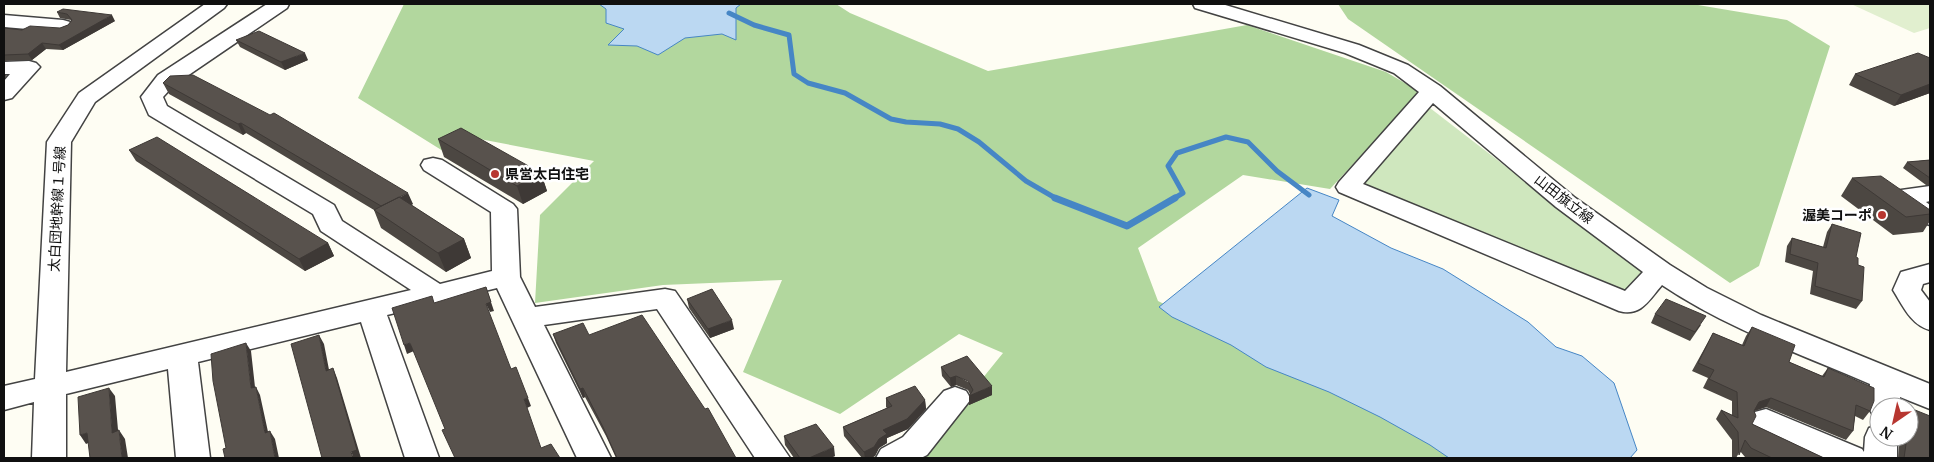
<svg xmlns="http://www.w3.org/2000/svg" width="1934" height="462" font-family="Merriweather,'Noto Sans JP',serif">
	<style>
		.green { fill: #cfe7be }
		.forest { fill: #b2d79e }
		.pitch { fill: #e1efcf }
		.water { fill: #bbd8f2; stroke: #4686c5 }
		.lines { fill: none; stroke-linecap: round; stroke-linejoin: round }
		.stream-far1 { stroke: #4686c5; stroke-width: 5 }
		.stream { stroke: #4686c5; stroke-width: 7 }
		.minor-casing { stroke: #434343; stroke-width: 3 }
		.minor { fill: #fff; fill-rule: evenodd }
		.wall { fill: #4c4742 }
		.shaded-wall { fill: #3e3936 }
		.building { fill: #58524d; stroke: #3e3936 }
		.poi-dot { fill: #b73630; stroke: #fff; stroke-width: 2 }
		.labels { text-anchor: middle; stroke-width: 5; stroke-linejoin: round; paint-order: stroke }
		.poi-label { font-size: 14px; font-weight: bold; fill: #101010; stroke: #fff; text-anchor: start }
		.street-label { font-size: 14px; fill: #101010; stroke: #fff }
	</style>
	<rect width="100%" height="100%" fill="#fefdf3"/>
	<path class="green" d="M1430,108L1645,274L1630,300L1351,187Z"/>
	<path class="forest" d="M404,4H836L850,13L988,71L1247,25L1386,72L1420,92L1330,189L1243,175L1138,248L1158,301L1473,458H918L1003,353L959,334L840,414L743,372L782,280L663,285L535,303L540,215L594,161L469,137L443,151L358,98Z
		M1338,4H1692L1787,20L1830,46L1759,266L1730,283L1348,19Z"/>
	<path class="pitch" d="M1851,4H1930V28L1914,33Z"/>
	<path class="water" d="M599,4H741L736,8V40L722,34L685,38L658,55L637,46L608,45L624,29L606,23V9Z
		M1307,188L1339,200L1332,216L1391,248L1443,269L1528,322L1556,347L1582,356L1614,383L1637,450L1630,458H1449L1430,445L1380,417L1329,392L1266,367L1231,345L1172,317L1159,307Z"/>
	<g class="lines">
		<path class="stream-far1" d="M729,13L754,25L789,35L794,74L808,83L845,93L891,119L906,122L940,124L958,129L979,142L1026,181L1057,199
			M1173,199L1183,193L1168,166L1177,153L1226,137L1248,142L1277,171L1309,195"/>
		<path class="stream" d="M1055,198L1127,226L1175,198"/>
		<defs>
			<path id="minor" d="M205,4H227L224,8L95,102L71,142L66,372L411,290L321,231L313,214L149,115L141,97L158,75L267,4H289L287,8L174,85L163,97L167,106L334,205L342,221L440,284L492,271L491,212L424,170L421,165L424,160L433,158L442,160L513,204L517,209L520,277L535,307L665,289L675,291L790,458H755L657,309L544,325L611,458H577L497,288L387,315L439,458H405L361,322L198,362L210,458H176L168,369L66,394V458H32L34,402L4,410V386L35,379L47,142L79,93Z
				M1193,4H1222L1359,45L1408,65L1440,86L1574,197L1670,265L1707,288L1761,315L1930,384V409L1900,397V407H1879V417L1873,415L1868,407L1870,384C1800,354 1726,328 1662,285C1649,300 1641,317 1619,311L1339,192L1336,187L1339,182L1419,92L1394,73L1345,53L1195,8ZM1433,103L1556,207L1643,272L1625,291L1363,184Z
				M4,15L63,20L70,22L73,26L70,30L63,32L4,27Z
				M29,61L36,63L40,67L12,98L4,100V81L10,74H4V62Z
				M1930,186V201L1926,202L1930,205V225C1916,221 1899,208 1890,196L1894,191Z
				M1930,264V282L1923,284L1921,290L1930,302V330C1911,325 1903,306 1893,290L1901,272Z
				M955,387L966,391L971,399L927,455L921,458H876L881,449L903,437L944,391Z
				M1766,409L1862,449L1864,452L1865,437L1869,428L1879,425V437H1897V458H1818L1755,430L1750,421L1755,412Z"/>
		</defs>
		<use href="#minor" class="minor-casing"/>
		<use href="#minor" class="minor"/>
	</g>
	<path class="wall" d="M57,12L115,21L63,50L46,49L32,60L4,61V28L22,30L60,28L68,25L71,21V20L60,18Z
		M236,40L308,60L285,70L240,47Z
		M1930,58V93L1894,106L1849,85L1855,74Z
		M163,83L413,204L411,205L464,239L471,258L446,272L381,228L374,210L246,133L243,135L169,94Z
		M438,139L541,173L547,191L523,204L444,157Z
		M129,150L328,243L334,256L305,271L136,161Z
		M1930,160V185H1926L1903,168L1907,162Z
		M1852,178L1930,210V221L1923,232L1893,235L1841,196Z
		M1832,224L1856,257L1862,301L1856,309L1810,294L1813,271L1785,262L1787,246L1792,238L1823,247L1827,232Z
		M687,299L734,329L710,338L689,308Z
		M1655,314L1701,325L1690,341L1651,323Z
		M1752,327L1789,362L1822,376L1828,368L1870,411L1863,420L1855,416L1853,431L1846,440L1766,407L1755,411L1752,424L1824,458H1747L1745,457L1740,451L1736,458H1732V440L1716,419L1721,410L1732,415V401L1703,388L1708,378L1692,371L1713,333L1742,345L1746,336Z
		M553,334L589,335L736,458H616L606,436L585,397L583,398L556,343Z
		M941,367L992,395L969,405V396L970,394L968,390L956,385L951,387L942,376Z
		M886,398L925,400L926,409L908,429L887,438V443L879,448L875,456L871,458H862L844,436L843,427L887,408L886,407Z
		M1910,408L1930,458H1898L1900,437H1909V410Z
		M784,436L835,456L830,458H794L785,445Z"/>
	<path class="shaded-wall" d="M112,15L115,21L63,50L59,45Z
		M42,43L46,49L32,60L28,54Z
		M305,53L308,60L285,70L281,62Z
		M4,72L6,76L4,80Z
		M1930,84V93L1894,106L1901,95Z
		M241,123L246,133L243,135L238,124Z
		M541,173L547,191L523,204L517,186Z
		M408,193L413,204L387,218L382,207Z
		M464,239L471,258L446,272L438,253Z
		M328,243L334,256L305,271L299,259Z
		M486,287L494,311L490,312L486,304Z
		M732,320L734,329L710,338L708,329Z
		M319,335L324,344L331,380L326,371Z
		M246,343L251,351L256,396L251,388Z
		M410,343L414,351L407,354L404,345Z
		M333,368L337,378L361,458H353Z
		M956,376V385L951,387L950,378Z
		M992,386V395L969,405V396Z
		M256,387L260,395L270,441L265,433Z
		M109,388L115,396L119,441L112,433Z
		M583,388L585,397L583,398L580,389Z
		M528,398L531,406L527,408L524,399Z
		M1771,398L1766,407L1753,411L1759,402Z
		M925,400L926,409L908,429L887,438V443L879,448L875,456L871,458H865L864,452L883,430Z
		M119,430L125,439L128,458H122Z
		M270,431L275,439L279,458H275Z
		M87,433L93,441L86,444L80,435Z
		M834,447L835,456L830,458H809Z"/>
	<path class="building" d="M63,9L112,15L59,45L42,43L28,54L4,55V28L22,30L30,26L60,28L68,25L72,20L67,14L57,12Z
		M259,31L305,53L281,62L236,40Z
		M1918,53L1930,58V84L1901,95L1855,74Z
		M193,75L270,115L274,113L408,193L381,206L241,123L238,124L163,83L170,76Z
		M461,128L541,173L517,186L438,139Z
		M157,137L328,243L299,259L129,150Z
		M1930,160V178L1907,162Z
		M1881,176L1930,210V214L1906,217L1852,178Z
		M399,197L464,239L438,253L374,210Z
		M1832,224L1861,233L1856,257L1858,258V265L1864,267L1862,301L1815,286L1818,263L1790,254L1792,238L1826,248Z
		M486,287L491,302L486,304L511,369L516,367L528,398L524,399L541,448L551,444L560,458H455L442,430L445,429L410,343L404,345L392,308L432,296L434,303Z
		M712,289L732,320L708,329L687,299Z
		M1666,299L1706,316L1695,332L1655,314Z
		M642,315L705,409L708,408L736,458H617L603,427L583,388L580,389L553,334L583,323L589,335Z
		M1752,327L1795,345L1789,362L1824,377L1828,368L1874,388V401L1870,411L1856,405L1853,431L1771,398L1759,402L1754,411L1756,416L1752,424L1824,458H1772L1751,448L1745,440L1739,455L1738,432L1721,410L1738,418L1737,392L1709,379L1714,370L1698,363L1713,333L1744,346Z
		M319,335L326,371L333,368L357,450L351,452L353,458H322L291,344Z
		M246,343L251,388L256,387L265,433L270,431L275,458H225L223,449L226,448L213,381L211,354Z
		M967,356L992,386L969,396L973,390L968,381L956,376L950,378L941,367Z
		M915,386L925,400L907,419L883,430L887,434L879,439L874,447L864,452L843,427L892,406L886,398Z
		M109,388L112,433L119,430L122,458H90L87,433L80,435L78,397Z
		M1910,408L1930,416V458H1904L1907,437H1909V417Z
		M816,424L834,447L809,458H800L784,436Z"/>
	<g class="poi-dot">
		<circle cx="495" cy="174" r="5"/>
		<circle cx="1882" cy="215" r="5"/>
	</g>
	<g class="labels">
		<g class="poi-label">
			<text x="505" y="179">県営太白住宅</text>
			<text x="1872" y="220" text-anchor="end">渥美コーポ</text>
		</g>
		<g class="street-label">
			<text transform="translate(1564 199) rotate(38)" y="5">山田旗立線</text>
			<text transform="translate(57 209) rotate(-87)" y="5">太白団地幹線１号線</text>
		</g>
	</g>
	<rect width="1934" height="462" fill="none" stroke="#101010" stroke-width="10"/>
	<g transform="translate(1894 422) rotate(214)"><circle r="24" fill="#ffffff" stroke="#9f9f9f"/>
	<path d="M0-4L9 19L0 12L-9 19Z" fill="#b73630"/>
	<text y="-8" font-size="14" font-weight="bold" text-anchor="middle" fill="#101010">N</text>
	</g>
</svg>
